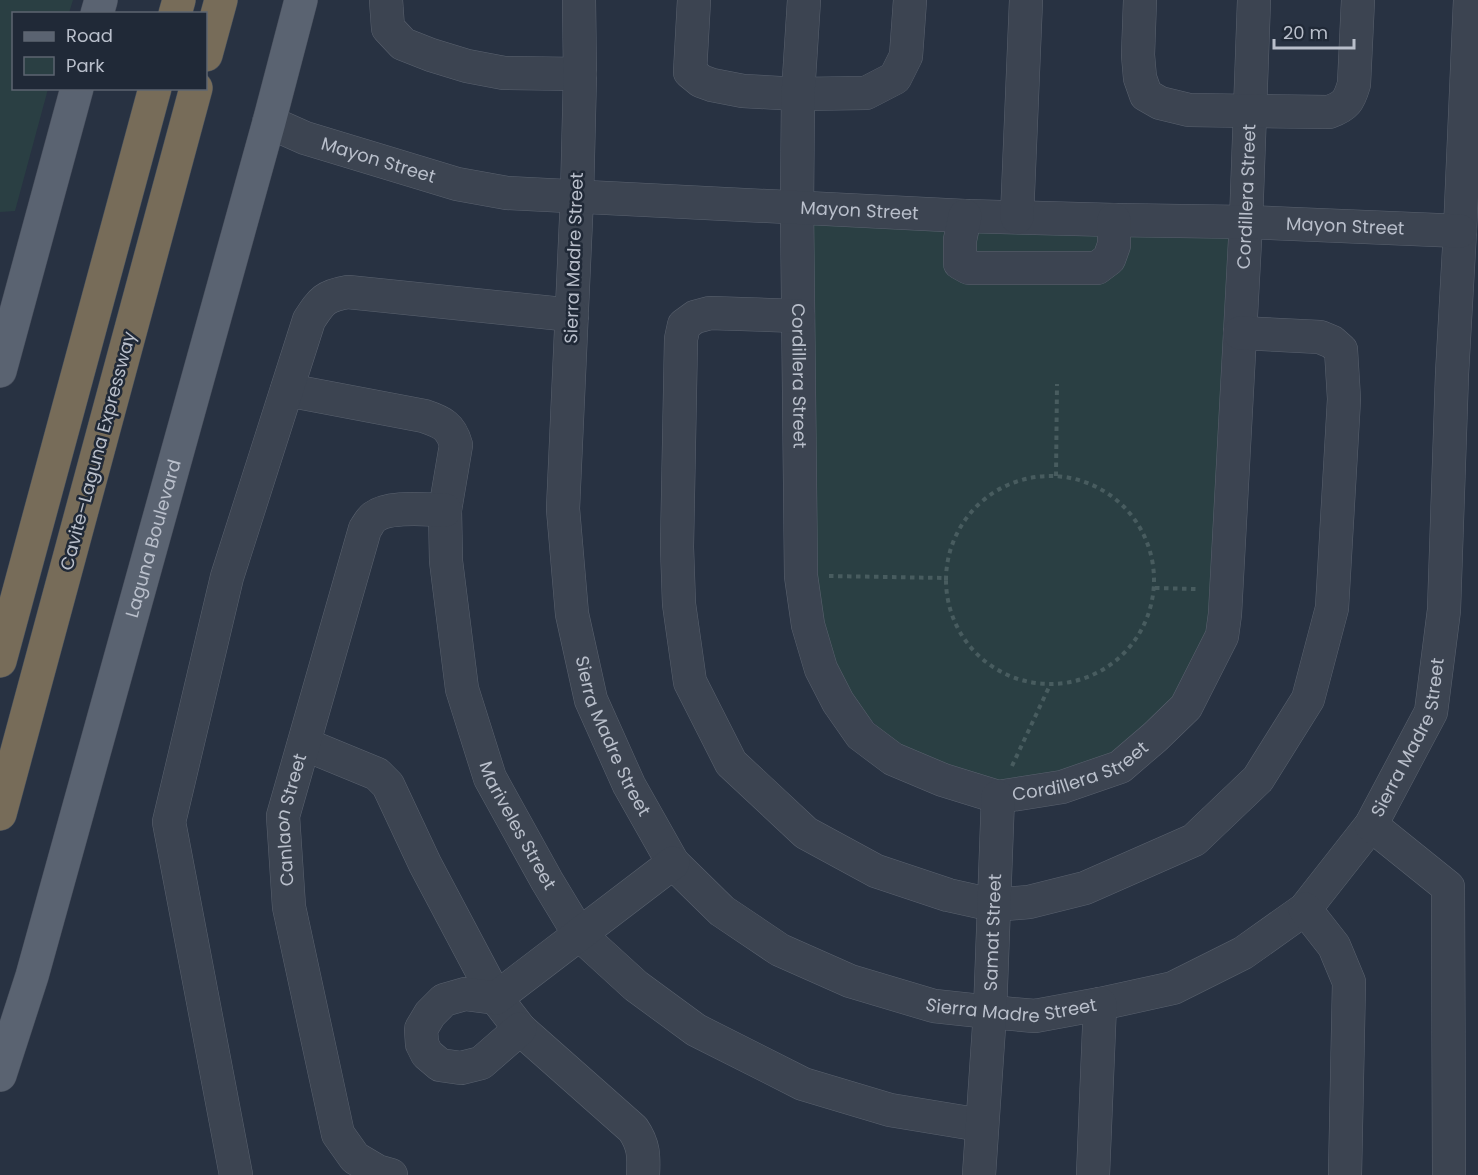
<svg xmlns="http://www.w3.org/2000/svg" width="1478" height="1175" font-family="Poppins,sans-serif">
	<style>
		.green { fill: #2a3f43 }
		.lines { fill: none; stroke-linecap: round; stroke-linejoin: round }
		.minor-casing { stroke: #5a626f; stroke-width: 34 }
		.major-casing { stroke: #464d5b; stroke-width: 34 }
		.highway-casing { stroke: #464f5c; stroke-width: 34 }
		.path { stroke: #485c5f; stroke-width: 4; stroke-dasharray: 4.5 4.5; stroke-linecap: butt }
		.minor { stroke: #3c4451; stroke-width: 33 }
		.major { stroke: #5a6371; stroke-width: 33 }
		.highway { stroke: #776c59; stroke-width: 33 }
		.labels { text-anchor: middle; stroke-width: 5; stroke-linejoin: round; paint-order: stroke }
		.street-label { font-size: 18px; fill: #b9bfcb; stroke: #202937 }
	</style>
	<rect width="100%" height="100%" fill="#283242"/>
	<path class="green" d="M0,0H73L69,13L14,14V88L48,89L15,211L0,212Z
		M808,218L1238,233L1217,631L1182,703L1094,769L986,782L894,743L852,701L819,621Z"/>
	<g class="lines">
		<defs>
			<g id="minor">
				<path d="M386,0L388,28L403,44L431,55L467,66L504,73L580,74"/>
				<path id="s1" d="M579,0L580,74L577,197L563,509L572,614L591,700L629,785L673,863L722,911L780,950L850,981L934,1006L990,1012L1035,1016L1100,1004L1173,988L1243,953L1305,909L1371,825L1431,712L1444,610L1452,374L1460,231L1470,0"/>
				<path d="M694,0L690,72L701,81L712,85L743,91L798,94L866,93L895,78L906,56L910,0"/>
				<path id="s2" d="M804,0L798,94L797,208L801,576L808,625L821,669L838,702L861,735L893,759L943,780L998,797L1062,787L1120,767L1155,737L1186,707L1222,636L1225,614L1246,222L1254,0"/>
				<path d="M1140,0L1138,55L1140,78L1146,95L1160,103L1189,110L1329,112C1346,106 1349,101 1354,84L1358,0"/>
				<path id="s3" d="M269,122L305,138L457,184L507,193L965,216L1114,220L1246,222L1460,231"/>
				<path d="M965,216L960,240V263L969,268H1097L1109,259L1114,245V220"/>
				<path d="M1017,217L1026,0"/>
				<path d="M798,316L710,313L695,317L684,325L681,339L677,547L679,604L690,682L731,763L806,833L876,871L948,895L993,905L1029,902L1085,888L1194,840L1258,779L1308,699L1332,608L1344,399L1341,350L1332,342L1320,337L1240,333"/>
				<path id="s4" d="M287,390L424,416C442,422 451,426 456,445L445,510L446,561L462,689L490,778L547,881L579,934L636,986L696,1030L803,1084L890,1110L981,1125"/>
				<path d="M304,744L377,774L388,785L425,864L496,998L520,1029L633,1129C644,1145 644,1156 643,1175"/>
				<path d="M1371,825L1448,887L1449,1175"/>
				<path d="M1305,909L1334,946L1349,982L1345,1175"/>
				<path d="M520,1029L481,1063L461,1068L440,1065L427,1054L422,1044L421,1029L430,1014L444,1000L465,994L496,998L673,863"/>
				<path d="M236,1175L169,822L227,577L309,320C322,300 325,296 348,292L572,315"/>
				<path id="s5" d="M391,1175L377,1171L355,1158L338,1134L289,907L283,816L365,529C368,525 370,520 374,517C390,505 426,510 445,510"/>
				<path id="s6" d="M979,1175L990,1012L998,797"/>
				<path d="M1093,1175L1100,1004"/>
			</g>
			<g id="major">
				<path d="M97,14L101,0"/>
				<path d="M0,371L77,88"/>
				<path id="s7" d="M0,1075L32,976L269,122L301,0"/>
			</g>
			<path id="highway" d="M175,14L179,0
				M206,55L221,0
				M0,661L155,88
				M0,814L196,88"/>
		</defs>
		<use href="#minor" class="minor-casing"/>
		<use href="#major" class="major-casing"/>
		<use href="#highway" class="highway-casing"/>
		<path class="path" d="M1056,476L1057,384
			M946 580a104 104 0 1 1 208 0a104 104 0 1 1-208 0Z
			M829,576L945,578
			M1155,588L1196,589
			M1012,766L1050,685"/>
		<use href="#minor" class="minor"/>
		<use href="#major" class="major"/>
		<use href="#highway" class="highway"/>
	</g>
	<g class="labels">
		<g class="street-label">
			<text dy="6" stroke="none"><textPath href="#s3" startOffset="116">Mayon Street</textPath></text>
			<text dy="6" stroke="none"><textPath href="#s2" startOffset="1636">Cordillera Street</textPath></text>
			<text dy="6" stroke="none"><textPath href="#s3" startOffset="602">Mayon Street</textPath></text>
			<text dy="6" stroke="none"><textPath href="#s3" startOffset="1088">Mayon Street</textPath></text>
			<text transform="translate(574 258) rotate(-88)" y="6">Sierra Madre Street</text>
			<text dy="6" stroke="none"><textPath href="#s2" startOffset="376">Cordillera Street</textPath></text>
			<text transform="translate(98 451) rotate(-75)" y="6">Cavite–Laguna Expressway</text>
			<text dy="6" stroke="none"><textPath href="#s7" startOffset="558">Laguna Boulevard</textPath></text>
			<text dy="6" stroke="none"><textPath href="#s1" startOffset="744">Sierra Madre Street</textPath></text>
			<text dy="6" stroke="none"><textPath href="#s1" startOffset="1788">Sierra Madre Street</textPath></text>
			<text dy="6" stroke="none"><textPath href="#s2" startOffset="988">Cordillera Street</textPath></text>
			<text dy="6" stroke="none"><textPath href="#s5" startOffset="390">Canlaon Street</textPath></text>
			<text dy="6" stroke="none"><textPath href="#s4" startOffset="579">Mariveles Street</textPath></text>
			<text dy="6" stroke="none"><textPath href="#s6" startOffset="243">Samat Street</textPath></text>
			<text dy="6" stroke="none"><textPath href="#s1" startOffset="1266">Sierra Madre Street</textPath></text>
		</g>
	</g>
	<rect x="12" y="12" width="195" height="78" fill="#202937" stroke="#5d6572" stroke-width="1.5"/>
	<rect x="24" y="32" width="30" height="9" fill="#5a6371" stroke="#5d6572" stroke-width="1.5"/>
	<text x="66" y="42" font-size="18" fill="#b9bfcb">Road</text>
	<rect x="24" y="57" width="30" height="18" fill="#2a3f43" stroke="#5d6572" stroke-width="1.5"/>
	<text x="66" y="72" font-size="18" fill="#b9bfcb">Park</text>
	<path d="M1274 39v9h80v-9" fill="none" stroke="#b9bfcb" stroke-width="3"/>
	<text x="1283" y="39" font-size="18" fill="#b9bfcb" stroke="#202937" stroke-width="4.5" paint-order="stroke">20 m</text>
</svg>
